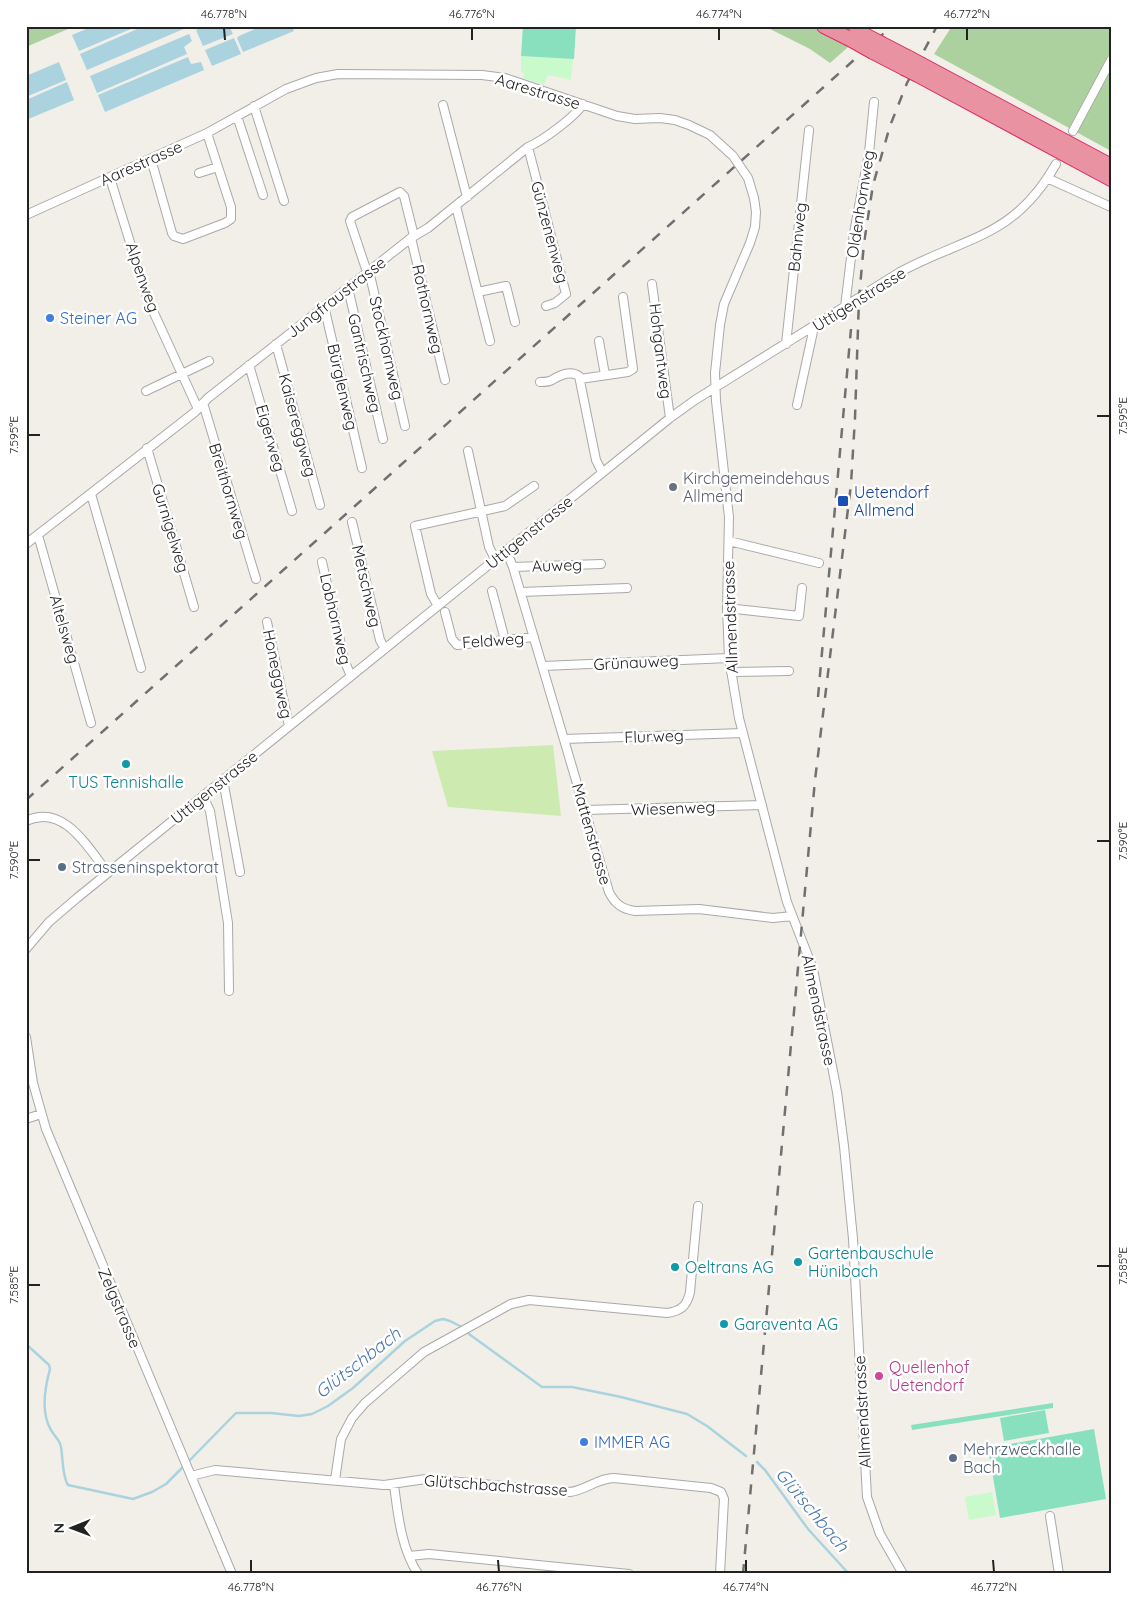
<svg xmlns="http://www.w3.org/2000/svg" width="1137" height="1600" font-family="Quicksand,sans-serif">
	<style>
		.grass { fill: #cdebb0 }
		.forest { fill: #add19e }
		.park { fill: #c8facc }
		.pitch { fill: #88e0be }
		.water { fill: #aad3df }
		.lines { fill: none; stroke-linecap: round; stroke-linejoin: round }
		.stream { stroke: #aad3df; stroke-width: 2.5 }
		.street-casing { stroke: #a9a9a9; stroke-width: 10 }
		.highway-casing { stroke: #dc2a67; stroke-width: 16 }
		.street { stroke: #fff; stroke-width: 8 }
		.highway { stroke: #e892a2; stroke-width: 14 }
		.rail { stroke: #707070; stroke-width: 2.5; stroke-dasharray: 10 10; stroke-linecap: butt }
		.highway-bridge-casing { stroke: #dc2a67; stroke-width: 16; stroke-linecap: butt }
		.highway-bridge { stroke: #e892a2; stroke-width: 14 }
		.ticks { fill: none; stroke: #222; stroke-width: 2 }
		.shop-dot { fill: #3f7fe0; stroke: #fff; stroke-width: 2 }
		.worship-dot { fill: #6b7280; stroke: #fff; stroke-width: 2 }
		.transit-dot { fill: #1a4fb4; stroke: #fff; stroke-width: 2 }
		.culture-dot { fill: #0f9aa8; stroke: #fff; stroke-width: 2 }
		.service-dot { fill: #5c6f8a; stroke: #fff; stroke-width: 2 }
		.hotel-dot { fill: #d1479c; stroke: #fff; stroke-width: 2 }
		.labels { text-anchor: middle; stroke-width: 5; stroke-linejoin: round; paint-order: stroke }
		.street-label { font-size: 16px; fill: #222; stroke: #fff }
		.shop-label { font-size: 16px; fill: #366cbe; stroke: #fff; text-anchor: start }
		.worship-label { font-size: 16px; fill: #5b616d; stroke: #fff; text-anchor: start }
		.transit-label { font-size: 16px; fill: #164399; stroke: #fff; text-anchor: start }
		.culture-label { font-size: 16px; fill: #0d838f; stroke: #fff; text-anchor: start }
		.service-label { font-size: 16px; fill: #4e5e75; stroke: #fff; text-anchor: start }
		.hotel-label { font-size: 16px; fill: #b23c85; stroke: #fff; text-anchor: start }
		.water-label { font-size: 18px; font-style: italic; fill: #4a7aab; stroke: #fff }
		.neatline { fill: none; stroke: #222; stroke-width: 2 }
		.ticks-label { font-size: 12px; text-anchor: middle; fill: #222 }
	</style>
	<rect width="100%" height="100%" fill="#f2efe9"/>
	<path class="grass" d="M553,745L561,816L448,807L432,751Z"/>
	<path class="forest" d="M26,26H75L26,47Z
		M764,26H872L830,63L810,49Z
		M952,26H1111V151L934,54Z"/>
	<path class="park" d="M521,56L573,59L571,80L548,75L544,85L523,78L524,73L521,72Z
		M992,1492L996,1515L969,1520L965,1497Z"/>
	<path class="pitch" d="M523,26H576L574,59L521,56Z
		M1053,1403V1408L912,1430L911,1425Z
		M1045,1410L1049,1433L1004,1441L1000,1418Z
		M1094,1429L1106,1499L1000,1518L988,1448Z"/>
	<path class="water" d="M93,26H138L79,51L72,35Z
		M144,26H185L186,28L87,70L80,54Z
		M206,26H229L233,34L203,46L196,30Z
		M262,26H292L294,31L243,52L237,38L239,36Z
		M189,34L192,41L184,47L187,54L97,93L90,76Z
		M234,38L241,54L212,66L205,50Z
		M188,57L191,64L201,62L204,70L105,112L98,95Z
		M59,62L66,80L26,97V76Z
		M67,82L74,100L26,120V100Z"/>
	<g class="lines">
		<path class="stream" d="M469,1334L542,1387H572L621,1397L687,1414L707,1426L746,1456
			M26,1344L49,1365L50,1369C45,1387 40,1412 51,1430C54,1436 60,1440 61,1447C63,1458 62,1476 68,1485L133,1499L152,1492L166,1484L184,1466
			M188,1462L236,1413H271L299,1416L312,1414L328,1406L353,1388L405,1341L435,1321L443,1319L450,1321L460,1326
			M757,1462L765,1470L808,1529L849,1574"/>
		<defs>
			<path id="street" d="M443,105L467,197
				M254,106L284,201
				M237,116L263,195
				M1073,131L1111,60
				M528,147L566,294L555,303L546,306
				M151,159L172,233L174,236L183,239L225,223L231,219V207L207,133
				M199,173L218,167
				M110,178L148,300L198,409
				M1047,178L1111,207
				M456,206L490,341
				M26,215L207,133L286,89L316,78L338,74L482,75L505,78L520,83L617,116L635,119L660,118L675,120L689,125L710,135L733,156L748,178L754,198L756,212L755,227L750,243L724,304L720,325L715,373L716,401L729,517L727,608L729,658L739,718L787,902L813,969L837,1092L844,1146L853,1239L867,1497L880,1534L903,1574
				M411,238L445,380
				M369,271L405,426
				M367,272L350,221L352,217L400,192L404,196L414,236
				M652,284L670,418
				M348,288L383,439
				M478,292L506,286L515,322
				M324,306L362,468
				M845,307L854,233L869,153L874,102
				M599,341L605,375
				M276,344L320,505
				M786,344L809,130
				M249,365L292,511
				M580,379L628,372L633,369L623,297
				M540,382C544,382 549,382 552,380C560,375 570,370 579,376L596,460L602,472
				M146,391L209,361
				M203,403L256,579
				M797,405L814,327
				M147,448L194,607
				M468,451L489,547L495,559
				M91,494L141,668
				M352,522L380,640L385,649
				M38,535L91,723
				M729,541L819,563
				M26,544L195,412L208,398L411,238L428,228L528,147C542,141 575,117 583,104
				M506,550L513,567L609,892C615,904 622,909 635,911L699,909L773,918L792,916
				M322,562L345,662L351,676
				M513,567L601,564
				M492,591L505,640
				M521,592L627,588
				M438,606L431,594L415,526L505,506L534,486
				M727,608L799,616L802,588
				M445,612L452,639L457,645L534,637
				M267,622L289,726
				M543,666L729,658
				M731,672L789,671
				M564,739L743,733
				M223,780L240,872
				M203,796L210,811L228,923L229,991
				M585,810L762,805
				M26,821C64,803 88,848 108,873
				M26,949L49,922L77,898L670,418L695,400L900,272C967,236 1014,238 1056,164
				M26,1037L33,1083L46,1129L232,1574
				M26,1119L41,1114
				M191,1476L215,1470L384,1485L426,1479L570,1492C586,1490 598,1478 614,1478L711,1488L721,1492L724,1499L720,1574
				M335,1480L341,1439L352,1418L365,1403L424,1352L511,1304L529,1300L667,1313C681,1311 687,1306 690,1292L698,1206
				M394,1485C398,1515 401,1548 418,1574
				M1050,1516L1059,1574
				M409,1556L429,1554L629,1574"/>
			<path id="highway" d="M824,26L848,38
				M882,44L909,58
				M873,52L904,68
				M922,65L1111,166
				M918,75L1111,179"/>
		</defs>
		<use href="#street" class="street-casing"/>
		<use href="#highway" class="highway-casing"/>
		<use href="#street" class="street"/>
		<use href="#highway" class="highway"/>
		<path class="rail" d="M818,697L851,329
			M26,800L892,26
			M743,1574L815,780L851,484L855,418L859,298L864,243L873,185L890,126L907,83L937,26"/>
		<defs>
			<path id="highway-bridge" d="M857,31L882,44
				M848,38L873,52
				M909,58L922,65
				M904,68L918,75"/>
		</defs>
		<use href="#highway-bridge" class="highway-bridge-casing"/>
		<use href="#highway-bridge" class="highway-bridge"/>
	</g>
	<path class="ticks" d="M224,28L225,40M472,28V40M719,28V40M967,28V40M1097,416H1110M28,435H40M1097,841H1110M28,860H40M1097,1266H1110M28,1285H40M251,1560V1572M498,1560L499,1572M746,1560V1572M993,1560L994,1572"/>
	<g class="shop-dot">
		<circle cx="50" cy="318" r="5"/>
		<circle cx="584" cy="1442" r="5"/>
	</g>
	<circle class="worship-dot" cx="673" cy="487" r="5"/>
	<rect class="transit-dot" x="837" y="495" width="12" height="12" rx="2.5"/>
	<g class="culture-dot">
		<circle cx="126" cy="764" r="5"/>
		<circle cx="798" cy="1262" r="5"/>
		<circle cx="675" cy="1267" r="5"/>
		<circle cx="724" cy="1324" r="5"/>
	</g>
	<g class="service-dot">
		<circle cx="62" cy="867" r="5"/>
		<circle cx="953" cy="1458" r="5"/>
	</g>
	<circle class="hotel-dot" cx="879" cy="1376" r="5"/>
	<g class="labels">
		<g class="street-label">
			<text transform="translate(538 91) rotate(17)" y="6">Aarestrasse</text>
			<text transform="translate(141 163) rotate(-24)" y="6">Aarestrasse</text>
			<text transform="translate(860 204) rotate(-81)" y="6">Oldenhornweg</text>
			<text transform="translate(550 232) rotate(75)" y="6">Günzenenweg</text>
			<text transform="translate(797 237) rotate(-84)" y="6">Bahnweg</text>
			<text transform="translate(143 277) rotate(71)" y="6">Alpenweg</text>
			<text transform="translate(336 297) rotate(-38)" y="6">Jungfraustrasse</text>
			<text transform="translate(859 299) rotate(-32)" y="6">Uttigenstrasse</text>
			<text transform="translate(428 309) rotate(77)" y="6">Rothornweg</text>
			<text transform="translate(387 348) rotate(77)" y="6">Stockhornweg</text>
			<text transform="translate(661 351) rotate(83)" y="6">Hohgantweg</text>
			<text transform="translate(365 363) rotate(77)" y="6">Gantrischweg</text>
			<text transform="translate(343 387) rotate(77)" y="6">Bürglenweg</text>
			<text transform="translate(298 425) rotate(75)" y="6">Kaisereggweg</text>
			<text transform="translate(271 438) rotate(74)" y="6">Eigerweg</text>
			<text transform="translate(229 491) rotate(73)" y="6">Breithornweg</text>
			<text transform="translate(171 528) rotate(73)" y="6">Gurnigelweg</text>
			<text transform="translate(529 532) rotate(-39)" y="6">Uttigenstrasse</text>
			<text transform="translate(557 565) rotate(-2)" y="6">Auweg</text>
			<text transform="translate(367 586) rotate(77)" y="6">Metschweg</text>
			<text transform="translate(730 617) rotate(-92)" y="6">Allmendstrasse</text>
			<text transform="translate(336 619) rotate(77)" y="6">Lobhornweg</text>
			<text transform="translate(65 629) rotate(74)" y="6">Altelsweg</text>
			<text transform="translate(493 640) rotate(-4)" y="6">Feldweg</text>
			<text transform="translate(636 662) rotate(-3)" y="6">Grünauweg</text>
			<text transform="translate(278 674) rotate(78)" y="6">Honeggweg</text>
			<text transform="translate(654 736) rotate(-2)" y="6">Flurweg</text>
			<text transform="translate(214 787) rotate(-39)" y="6">Uttigenstrasse</text>
			<text transform="translate(673 808) rotate(-2)" y="6">Wiesenweg</text>
			<text transform="translate(592 834) rotate(74)" y="6">Mattenstrasse</text>
			<text transform="translate(819 1010) rotate(78)" y="6">Allmendstrasse</text>
			<text transform="translate(120 1308) rotate(67)" y="6">Zelgstrasse</text>
			<text transform="translate(862 1412) rotate(-93)" y="6">Allmendstrasse</text>
			<text transform="translate(496 1485) rotate(4)" y="6">Glütschbachstrasse</text>
		</g>
		<g class="shop-label">
			<text x="60" y="324">Steiner AG</text>
			<text x="594" y="1448">IMMER AG</text>
		</g>
		<g class="worship-label">
			<text x="683" y="484">Kirchgemeindehaus<tspan x="683" dy="18">Allmend</tspan></text>
		</g>
		<g class="transit-label">
			<text x="854" y="498">Uetendorf<tspan x="854" dy="18">Allmend</tspan></text>
		</g>
		<g class="culture-label">
			<text x="126" y="788" text-anchor="middle">TUS Tennishalle</text>
			<text x="808" y="1259">Gartenbauschule<tspan x="808" dy="18">Hünibach</tspan></text>
			<text x="685" y="1273">Oeltrans AG</text>
			<text x="734" y="1330">Garaventa AG</text>
		</g>
		<g class="service-label">
			<text x="72" y="873">Strasseninspektorat</text>
			<text x="963" y="1455">Mehrzweckhalle<tspan x="963" dy="18">Bach</tspan></text>
		</g>
		<g class="hotel-label">
			<text x="889" y="1373">Quellenhof<tspan x="889" dy="18">Uetendorf</tspan></text>
		</g>
		<g class="water-label">
			<text transform="translate(358 1363) rotate(-38)" y="6">Glütschbach</text>
			<text transform="translate(812 1510) rotate(50)" y="6">Glütschbach</text>
		</g>
	</g>
	<rect width="1137" height="1600" fill="none" stroke="#ffffff" stroke-width="55"/>
	<g transform="translate(72 1528) rotate(269)" stroke="#ffffff" stroke-width="4" paint-order="stroke">
	<path d="M0-4L9 19L0 12L-9 19Z" fill="#222222"/>
	<text y="-8" font-size="14" font-weight="bold" text-anchor="middle" fill="#222222">N</text>
	</g>
	<rect x="28" y="28" width="1082" height="1544" class="neatline"/>
	<g class="ticks-label">
		<text x="224" y="18">46.778°N</text>
		<text x="472" y="18">46.776°N</text>
		<text x="719" y="18">46.774°N</text>
		<text x="967" y="18">46.772°N</text>
		<text transform="translate(1123 416) rotate(-90)" y="4">7.595°E</text>
		<text transform="translate(14 435) rotate(-90)" y="4">7.595°E</text>
		<text transform="translate(1123 841) rotate(-90)" y="4">7.590°E</text>
		<text transform="translate(14 860) rotate(-90)" y="4">7.590°E</text>
		<text transform="translate(1123 1266) rotate(-90)" y="4">7.585°E</text>
		<text transform="translate(14 1285) rotate(-90)" y="4">7.585°E</text>
		<text x="251" y="1591">46.778°N</text>
		<text x="499" y="1591">46.776°N</text>
		<text x="746" y="1591">46.774°N</text>
		<text x="994" y="1591">46.772°N</text>
	</g>
</svg>
